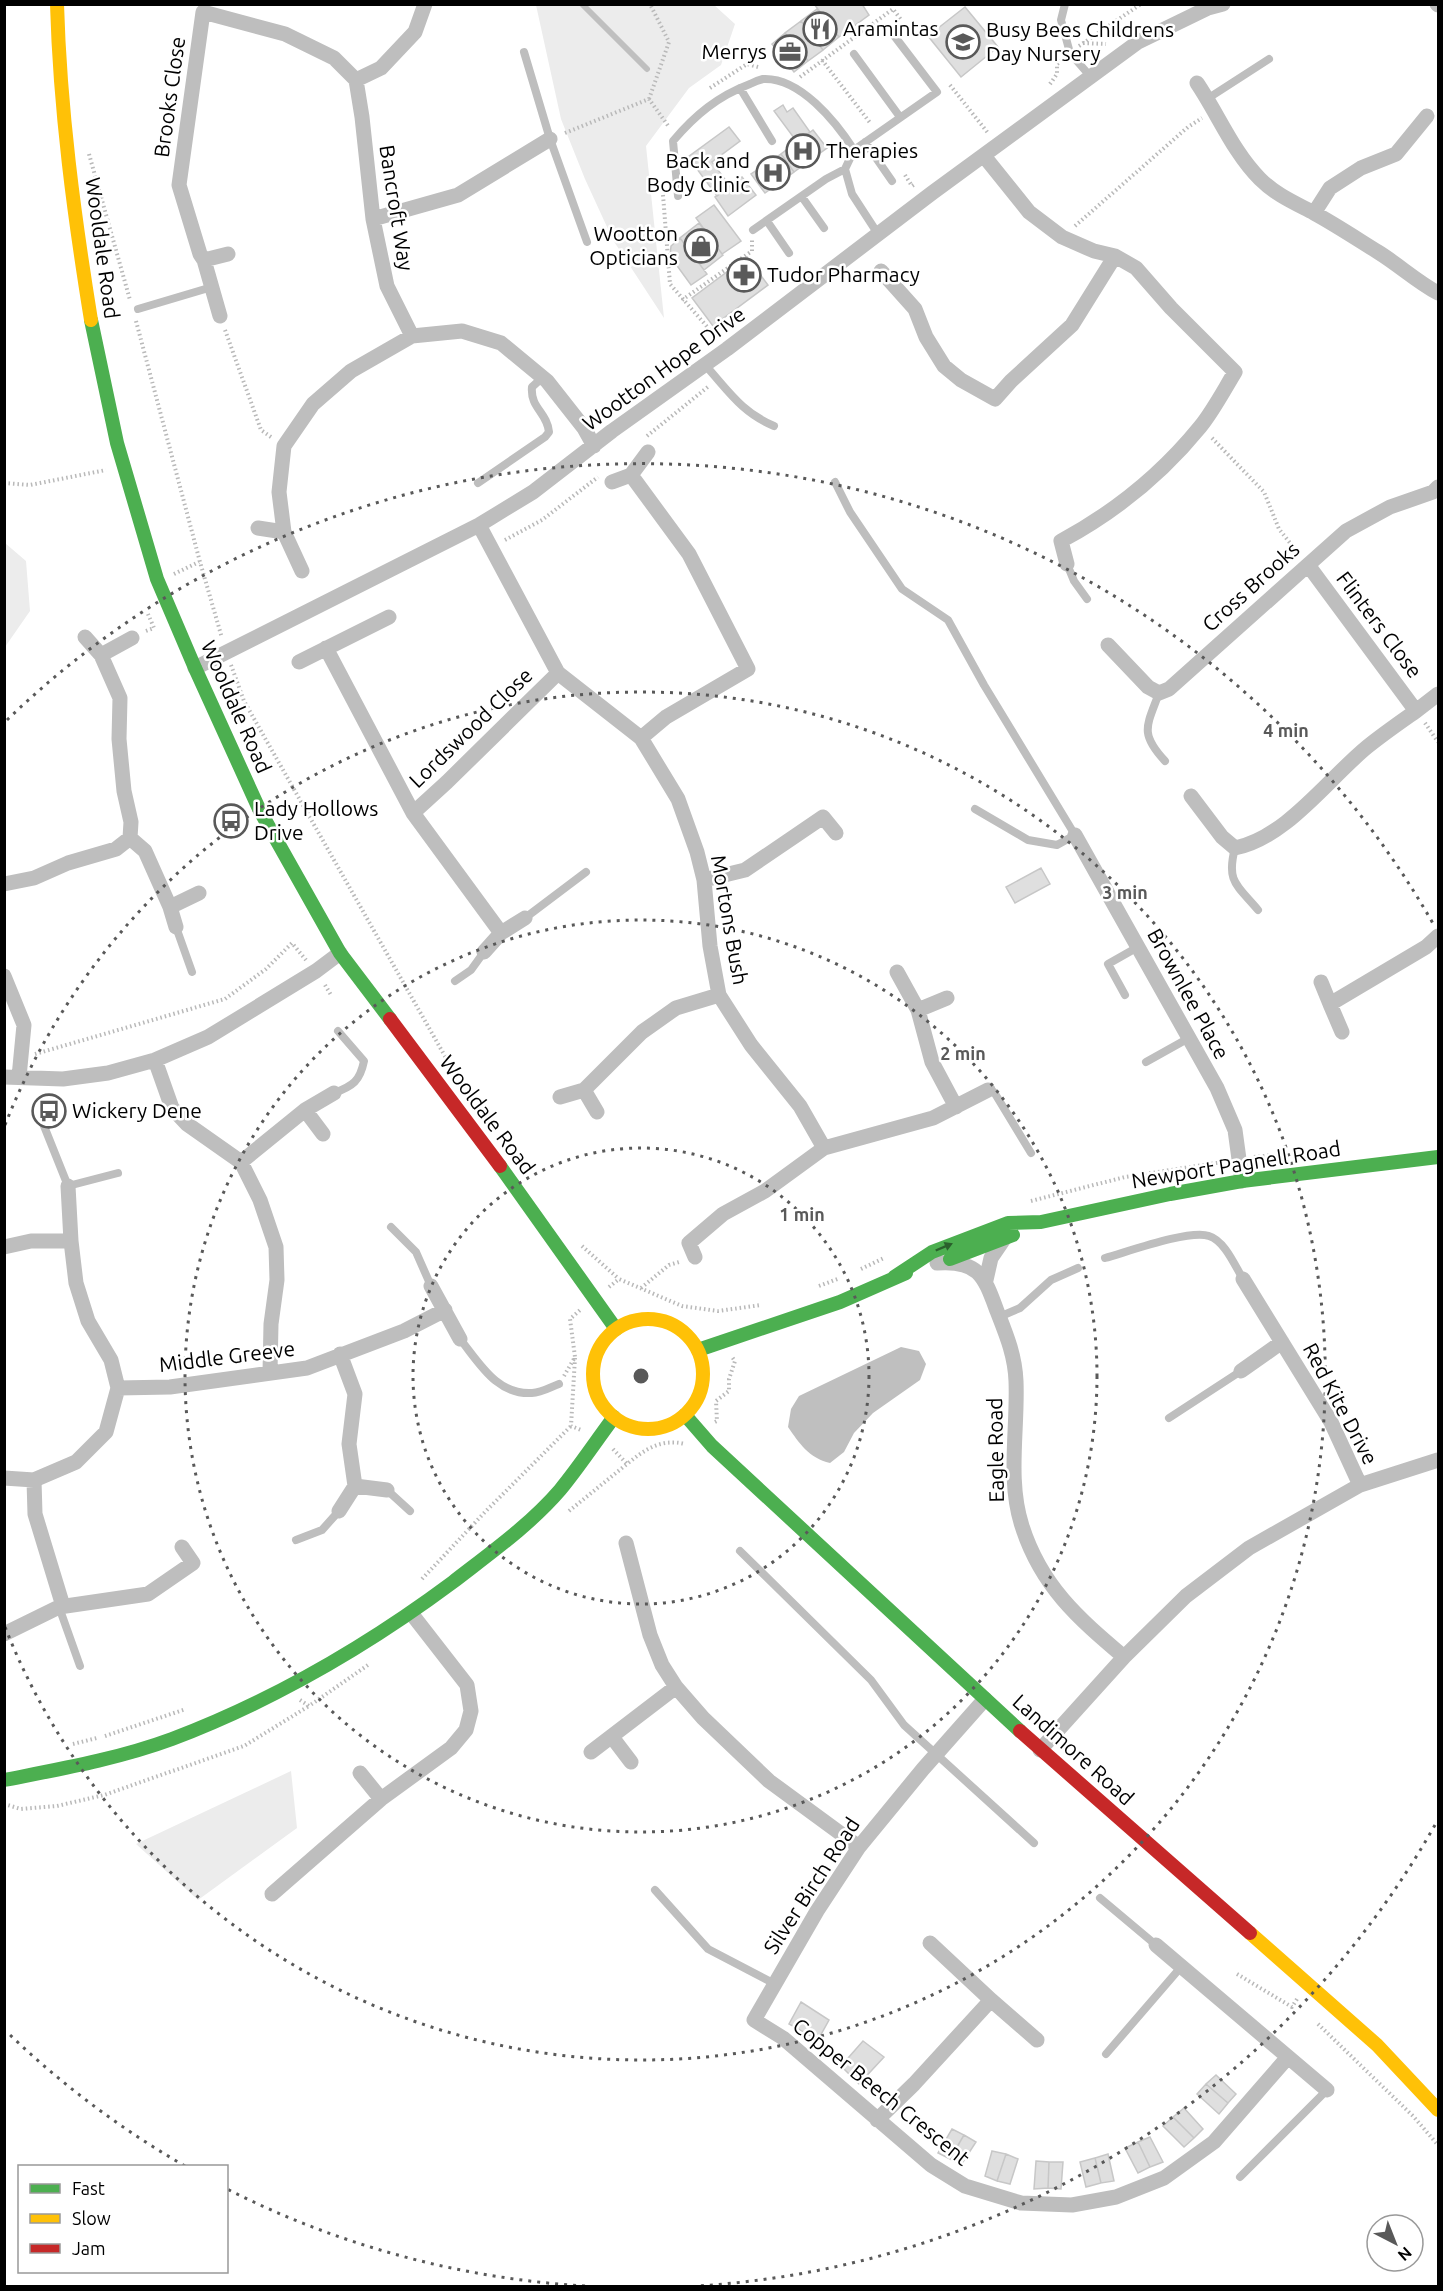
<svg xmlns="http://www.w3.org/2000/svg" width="1443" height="2291" font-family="Ubuntu,sans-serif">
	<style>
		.green { fill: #ececec }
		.water { fill: #bfbfbf }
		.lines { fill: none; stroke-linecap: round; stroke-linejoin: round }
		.stream { stroke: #bfbfbf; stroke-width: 6 }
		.building { fill: #dfdfdf; stroke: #c7c7c7; stroke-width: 1.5 }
		.path { stroke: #b9b9b9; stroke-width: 4; stroke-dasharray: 1.5 3; stroke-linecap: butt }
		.lane { stroke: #bebebe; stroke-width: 8 }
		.street { stroke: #bebebe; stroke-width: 15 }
		.fast { stroke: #4caf50; stroke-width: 14 }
		.slow { stroke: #ffc107; stroke-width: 14 }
		.jam { stroke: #c62828; stroke-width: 14 }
		.oneway { fill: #2a602c }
		.ring { fill: none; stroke: #595959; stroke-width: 3; stroke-dasharray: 3 6 }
		.labels { text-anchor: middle; stroke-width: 5; stroke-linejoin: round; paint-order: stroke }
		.poi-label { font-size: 21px; fill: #000; stroke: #fff; text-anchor: start }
		.street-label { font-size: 21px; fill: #000; stroke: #fff }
		.centre { fill: #595959; stroke: #fff; stroke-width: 3 }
		.ring-label { font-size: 18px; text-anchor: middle; font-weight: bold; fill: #595959; stroke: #fff; stroke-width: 5; stroke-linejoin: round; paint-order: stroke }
	</style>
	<rect width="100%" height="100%" fill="#fff"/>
	<path class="green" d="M536,5H714L735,24L721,65L689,88L646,146L664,318L613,240L585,179L561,119Z
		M5,543L26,561L30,611L5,647Z
		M291,1771L297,1828L198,1900L136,1844Z"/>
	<path class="water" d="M901,1347L919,1351L926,1364L920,1380L873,1413L854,1433L844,1452L830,1463C809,1458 799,1443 788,1427L791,1409L799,1396Z"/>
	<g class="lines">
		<path class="stream" d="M582,4L647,69"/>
	</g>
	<path class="building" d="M814,4H862L869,15L839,37Z
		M965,7L998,47L961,77L928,36Z
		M817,9L839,37L823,50L801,21Z
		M801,21L823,50L808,61L785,33Z
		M785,33L808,61L794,72L772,44Z
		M783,105L787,112L793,108L810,132L797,142L774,111Z
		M729,127L740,141L712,162L730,186L717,196L688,157Z
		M813,130L827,148L794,172L781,154Z
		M781,154L794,172L765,193L751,174Z
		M742,177L756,195L728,216L715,197Z
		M714,205L741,241L722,254L696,218Z
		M699,223L723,255L704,270L680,238Z
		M680,238L707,274L691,285L670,256L671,246Z
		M747,257L768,285L713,326L692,298Z
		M1041,868L1050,884L1015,903L1006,887Z
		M801,2002L829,2020L818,2040L789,2024Z
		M863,2041L884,2057L859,2084L841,2066Z
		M1216,2075L1236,2094L1228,2103L1206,2084Z
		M1206,2084L1228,2103L1219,2114L1197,2094Z
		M1184,2108L1203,2129L1194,2138L1173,2117Z
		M1173,2117L1194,2138L1184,2147L1163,2126Z
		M952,2129L964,2135L950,2159L938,2153Z
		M964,2135L976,2142L961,2165L950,2159Z
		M1150,2137L1163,2162L1150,2167L1138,2142Z
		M1138,2142L1150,2167L1138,2173L1125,2148Z
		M992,2151L1006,2154L997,2181L985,2176Z
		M1006,2154L1018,2159L1010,2184L997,2181Z
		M1108,2154L1114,2181L1101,2183L1095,2158Z
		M1095,2158L1101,2183L1086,2187L1080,2162Z
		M1036,2161L1049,2162L1048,2188L1034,2189Z
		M1049,2162H1063L1061,2189L1048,2188Z"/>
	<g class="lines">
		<path class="path" d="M1083,43L1106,44
			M1079,46L1141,4
			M822,60L871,124
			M800,77L893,9L902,21
			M1050,84L1057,74V64L1062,60
			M950,85L988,133
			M710,88L747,64L758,67
			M649,99L669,42L650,4
			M565,133L649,99L669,127
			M89,154L130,300
			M905,175L912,186L915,184
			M663,195L670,284L716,337
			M1075,226L1188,127L1202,118
			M682,300L752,251V240
			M136,321L200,562L222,638
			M225,330L261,430L271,437
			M647,436L709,386
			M1212,438L1264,492L1279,529L1298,553
			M4,483L30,485L106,470
			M505,540L542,520L598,477
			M174,574L199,562
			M146,631L154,628L148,614
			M231,665L244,701L446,1058
			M1425,723L1438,742
			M325,985L331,995
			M35,1054L225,999L266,969L292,943L306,960
			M1254,1157L1273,1155
			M1031,1201L1125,1177L1223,1162
			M582,1246L619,1279
			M861,1269L884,1258
			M819,1286L840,1278
			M609,1287L619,1279L682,1306L718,1311L761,1305
			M641,1288L669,1265L679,1262
			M575,1358L571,1426L581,1430
			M564,1376L575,1357L570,1319L580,1310
			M715,1422L717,1421L716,1401L729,1391V1379L735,1361L732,1357
			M613,1449L627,1464C644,1450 661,1438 685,1444
			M569,1511L627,1464
			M422,1579L485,1512L571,1426
			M300,1700L309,1706L368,1665
			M105,1736L186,1709
			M73,1744L97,1738
			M4,1804L21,1809L57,1806L104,1795L244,1746L309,1706
			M1237,1974L1292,2007L1297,1999
			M1318,2024L1413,2116L1438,2145"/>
		<path class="lane" d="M1065,4L1061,20L1070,53L1090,76
			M524,52L550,139L587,242
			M854,54L900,117
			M740,88L772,141
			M1207,99L1269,59
			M865,142L892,181
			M678,196L673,141C695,115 718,96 750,84C754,82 759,80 763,79C800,77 836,122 854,150
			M802,197L824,228
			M767,221L789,253
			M753,230L826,179L845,169
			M878,234L852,194L845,169L854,150L937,92L889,29
			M138,309L212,287
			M705,365C728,390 741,412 774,426
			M835,482L850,512L902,589L948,620L984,685L1075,835L1057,845L1028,840L975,809
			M478,483L545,437L549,432C547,412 530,408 532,387L543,377
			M1067,564L1074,581L1087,599
			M1159,693C1147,726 1139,733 1165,761
			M1235,848C1226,882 1237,885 1258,910
			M525,918L586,872
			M176,927L192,972
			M455,981L471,970L484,952
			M1125,995L1108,964L1138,947
			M1146,1062L1189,1038
			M988,1090L994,1092L1031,1153
			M334,1093C353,1086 360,1081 364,1061L338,1031
			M42,1121L68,1186L118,1173
			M391,1227L416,1252L431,1286
			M1105,1258C1127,1252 1190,1229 1209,1236C1225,1241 1235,1266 1243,1279
			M999,1317L1020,1308L1051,1280L1078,1268
			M460,1339C480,1364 497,1395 532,1393C541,1393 551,1387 559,1384
			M1169,1418L1241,1371
			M387,1490L410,1511
			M296,1540L322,1530L339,1511
			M740,1551L871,1680L904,1725L1034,1843
			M59,1607L80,1666
			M655,1890L708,1949L775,1984
			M1100,1898L1156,1945
			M1106,2054L1181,1967
			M1240,2177L1327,2090"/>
		<path class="street" d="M1437,4L1438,5
			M356,80L362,117L373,219L387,286L412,336
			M1197,83C1218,114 1233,152 1260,179C1276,195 1295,203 1314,213C1336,225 1357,239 1378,252C1399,265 1416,281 1438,293
			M984,156L1029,212L1062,237L1094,251L1115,256L1136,268L1171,308L1235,372C1224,390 1213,411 1200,427C1161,475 1115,512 1061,541L1067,564
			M1314,213L1330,188L1361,168L1396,154L1427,116
			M373,219L458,195L550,139
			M204,260L228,254
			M881,271L915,309L926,337L944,366L961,380L995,399L1011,381L1072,325L1115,256
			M220,316L204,260L200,254L179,185L203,12L285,34L334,58L356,80L381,68L415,32L425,4
			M631,475L648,452
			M612,482L631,475L689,554L748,669L666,717L641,738
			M479,525L558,673L641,738L678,799L697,852L704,880L710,946L719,995L751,1045L800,1106L824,1148
			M258,528L284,532L302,571
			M284,532L279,492L284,446L313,404L351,371L412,336L462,331L501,343L547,381L584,428L594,446
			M1108,645L1148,687L1159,693L1169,689L1346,531L1390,507L1433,492L1438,487
			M326,648L413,813L501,933L525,918
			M101,655L132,638
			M299,662L389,617
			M195,668L479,525L533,492L612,431L727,349L932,193L1138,42L1208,8L1223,4
			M1416,711L1438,694
			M1191,796L1222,837L1235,848C1286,838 1328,779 1367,747C1383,734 1399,723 1416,711L1308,565
			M413,813L447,782L558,673
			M1075,835L1217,1088L1235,1130L1242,1181
			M130,838L145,851L170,907L176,927
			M704,880L745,870L823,817L836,833
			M4,884L34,878L68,863L116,849L130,838L131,822L124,791L119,739L120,698L101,655L85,637
			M170,907L199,893
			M484,952L501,933
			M897,972L918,1010L932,1062L956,1107
			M4,976L24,1025L19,1077
			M1321,982L1330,1004
			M918,1010L947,998
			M1342,1032L1330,1004L1426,947L1438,936
			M155,1060L172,1108L187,1124L241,1162L260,1200L276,1247L277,1280L271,1324L270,1372
			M4,1077L63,1079L108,1073L155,1060L208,1037L316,971L340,953
			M560,1097L584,1090
			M305,1110L323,1134
			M597,1112L584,1090L642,1032L676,1008L719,995
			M241,1162L305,1110L334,1093
			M68,1186L71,1241L76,1283L88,1321L111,1360L118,1388
			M4,1247L31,1241H71
			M695,1257L689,1243L723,1214L765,1191L824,1148L933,1118L988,1090
			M937,1263C979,1260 984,1276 997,1311C1006,1334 1015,1355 1016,1381C1018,1429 1007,1480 1022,1526C1041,1586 1078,1618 1124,1657
			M1243,1279L1331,1422L1360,1485
			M986,1280L991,1258L1004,1239
			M431,1286L460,1339
			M340,1354L355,1394L349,1444L355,1486
			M1241,1371L1282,1342
			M4,1478L34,1480L76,1462L106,1432L118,1388L170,1387L307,1368L404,1331L445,1310
			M34,1480L35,1514L63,1606
			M339,1511L355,1486L387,1490
			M626,1543L650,1635L662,1665L676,1687L703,1718L769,1781L859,1847
			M4,1634L59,1607L148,1594L193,1563L182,1547
			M985,1699L923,1769L859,1847L817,1911L754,2020L783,2038L931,2165L965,2186L1021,2203L1072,2205L1116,2197L1164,2178L1214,2142L1288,2057
			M612,1737L631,1762
			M1040,1750L1124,1657L1186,1596L1249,1548L1360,1485L1438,1460
			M591,1752L676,1687
			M360,1773L381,1799
			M272,1894L381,1799L451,1748L466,1730L471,1711L467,1685L411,1613
			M1156,1945L1327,2090
			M991,2000L1037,2040
			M877,2120L914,2084L991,2000L930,1943"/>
		<path class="fast" d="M91,320L117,443L157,579L195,668L260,811L340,953L390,1019
			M500,1166L616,1329
			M950,1259L1013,1235
			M894,1277L932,1252L1008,1223L1041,1222L1170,1194L1242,1181L1438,1157
			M698,1350L840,1302L906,1273
			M685,1415L712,1446L1020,1731
			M4,1780C60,1769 118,1759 172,1739C272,1701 367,1646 453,1582C489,1554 530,1525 560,1490C579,1467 596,1441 614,1417"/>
		<path class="slow" d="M57,4C60,110 74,215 91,320
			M593 1374a55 55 0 1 1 110 0a55 55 0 1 1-110 0Z
			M1250,1933L1377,2045L1438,2110"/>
		<path class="jam" d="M390,1019L500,1166
			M1020,1731L1250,1933"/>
	</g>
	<defs><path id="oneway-solid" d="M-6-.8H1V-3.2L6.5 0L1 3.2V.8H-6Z" transform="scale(1.5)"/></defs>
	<use class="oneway" href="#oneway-solid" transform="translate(944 1247) rotate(-23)"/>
	<g class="ring">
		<circle cx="641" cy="1376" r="228"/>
		<circle cx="641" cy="1376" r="456"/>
		<path d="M5 1125A684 684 0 1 1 5 1627"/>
		<path d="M1435 1825A912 912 0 0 1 697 2286M585 2286A912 912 0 0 1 227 2189M185 2166A912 912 0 0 1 7 2032M7 720A912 912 0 0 1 1435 927"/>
	</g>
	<defs>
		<symbol id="restaurant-ring" viewBox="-11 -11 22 22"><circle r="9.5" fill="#fff" stroke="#595959" stroke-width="1.5"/><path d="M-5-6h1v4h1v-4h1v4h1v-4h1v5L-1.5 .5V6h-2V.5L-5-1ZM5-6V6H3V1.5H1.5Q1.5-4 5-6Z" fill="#595959"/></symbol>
		<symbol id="school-ring" viewBox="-11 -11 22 22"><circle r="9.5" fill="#fff" stroke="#595959" stroke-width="1.5"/><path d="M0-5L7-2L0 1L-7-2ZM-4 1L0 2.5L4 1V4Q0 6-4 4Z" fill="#595959"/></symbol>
		<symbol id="office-ring" viewBox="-11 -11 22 22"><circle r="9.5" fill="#fff" stroke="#595959" stroke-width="1.5"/><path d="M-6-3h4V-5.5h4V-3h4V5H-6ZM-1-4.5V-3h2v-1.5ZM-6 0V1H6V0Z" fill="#595959"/></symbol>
		<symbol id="hospital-ring" viewBox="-11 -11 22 22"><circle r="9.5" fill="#fff" stroke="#595959" stroke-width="1.5"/><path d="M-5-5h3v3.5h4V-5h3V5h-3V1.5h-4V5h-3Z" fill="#595959"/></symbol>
		<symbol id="shop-ring" viewBox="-11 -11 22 22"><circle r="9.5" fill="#fff" stroke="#595959" stroke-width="1.5"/><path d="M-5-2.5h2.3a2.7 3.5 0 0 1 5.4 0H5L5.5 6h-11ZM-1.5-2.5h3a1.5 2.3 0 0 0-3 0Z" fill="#595959"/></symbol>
		<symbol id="pharmacy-ring" viewBox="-11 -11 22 22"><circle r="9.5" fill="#fff" stroke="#595959" stroke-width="1.5"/><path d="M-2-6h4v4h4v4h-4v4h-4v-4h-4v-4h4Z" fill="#595959"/></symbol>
		<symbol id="bus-ring" viewBox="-11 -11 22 22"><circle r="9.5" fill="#fff" stroke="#595959" stroke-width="1.5"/><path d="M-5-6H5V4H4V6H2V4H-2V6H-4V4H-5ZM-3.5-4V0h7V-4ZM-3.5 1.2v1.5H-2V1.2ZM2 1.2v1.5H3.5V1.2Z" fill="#595959"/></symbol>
	</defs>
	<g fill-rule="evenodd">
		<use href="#restaurant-ring" x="801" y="10" width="38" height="38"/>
		<use href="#school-ring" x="944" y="23" width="38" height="38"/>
		<use href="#office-ring" x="771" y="33" width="38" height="38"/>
		<use href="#hospital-ring" x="784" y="132" width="38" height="38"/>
		<use href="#hospital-ring" x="754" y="154" width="38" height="38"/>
		<use href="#shop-ring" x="682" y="227" width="38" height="38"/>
		<use href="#pharmacy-ring" x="725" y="256" width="38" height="38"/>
		<use href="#bus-ring" x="212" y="802" width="38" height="38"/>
		<use href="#bus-ring" x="30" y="1092" width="38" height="38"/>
	</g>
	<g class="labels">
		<g class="poi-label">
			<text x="843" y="36">Aramintas</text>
			<text x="986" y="37">Busy Bees Childrens<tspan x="986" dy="24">Day Nursery</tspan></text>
			<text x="767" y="59" text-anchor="end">Merrys</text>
			<text x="826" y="158">Therapies</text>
			<text x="750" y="168" text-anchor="end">Back and<tspan x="750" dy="24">Body Clinic</tspan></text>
			<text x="678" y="241" text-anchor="end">Wootton<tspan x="678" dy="24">Opticians</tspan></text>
			<text x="767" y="282">Tudor Pharmacy</text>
			<text x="254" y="816">Lady Hollows<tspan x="254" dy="24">Drive</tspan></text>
			<text x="72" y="1118">Wickery Dene</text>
		</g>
		<g class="street-label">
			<text transform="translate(170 97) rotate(-82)" y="7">Brooks Close</text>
			<text transform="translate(396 208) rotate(81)" y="7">Bancroft Way</text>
			<text transform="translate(102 248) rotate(82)" y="7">Wooldale Road</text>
			<text transform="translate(664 369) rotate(-36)" y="7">Wootton Hope Drive</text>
			<text transform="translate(1251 587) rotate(-42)" y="7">Cross Brooks</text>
			<text transform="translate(1379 625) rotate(53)" y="7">Flinters Close</text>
			<text transform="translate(236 707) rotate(66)" y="7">Wooldale Road</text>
			<text transform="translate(471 728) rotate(-44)" y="7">Lordswood Close</text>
			<text transform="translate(729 920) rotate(80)" y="7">Mortons Bush</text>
			<text transform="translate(1188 994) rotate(61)" y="7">Brownlee Place</text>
			<text transform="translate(487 1115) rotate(53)" y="7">Wooldale Road</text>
			<text transform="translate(1236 1165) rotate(-9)" y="7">Newport Pagnell Road</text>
			<text transform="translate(227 1357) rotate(-7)" y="7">Middle Greeve</text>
			<text transform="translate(1340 1404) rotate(62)" y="7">Red Kite Drive</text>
			<text transform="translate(996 1450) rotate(-91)" y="7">Eagle Road</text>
			<text transform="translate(1073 1750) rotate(42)" y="7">Landimore Road</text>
			<text transform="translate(812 1886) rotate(-57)" y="7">Silver Birch Road</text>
			<text transform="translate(881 2092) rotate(39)" y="7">Copper Beech Crescent</text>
		</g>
	</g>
	<circle cx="641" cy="1376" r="9" class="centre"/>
	<g class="ring-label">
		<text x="1286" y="737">4 min</text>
		<text x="1125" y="899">3 min</text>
		<text x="963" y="1060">2 min</text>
		<text x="802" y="1221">1 min</text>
	</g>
	<rect width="1443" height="2291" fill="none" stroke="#000000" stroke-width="12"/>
	<rect x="18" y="2165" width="210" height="108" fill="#ffffff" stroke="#999999" stroke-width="1.5"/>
	<rect x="30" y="2184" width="30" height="9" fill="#4caf50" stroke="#999999" stroke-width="1.5"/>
	<text x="72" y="2195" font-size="18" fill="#000000">Fast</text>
	<rect x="30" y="2214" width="30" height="9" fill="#ffc107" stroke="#999999" stroke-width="1.5"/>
	<text x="72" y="2225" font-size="18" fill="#000000">Slow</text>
	<rect x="30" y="2244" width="30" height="9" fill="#c62828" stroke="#999999" stroke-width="1.5"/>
	<text x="72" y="2255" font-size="18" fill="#000000">Jam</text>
	<g transform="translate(1395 2243) rotate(138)"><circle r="28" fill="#ffffff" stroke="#999999" stroke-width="1.5"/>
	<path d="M0-4.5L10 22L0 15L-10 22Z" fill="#595959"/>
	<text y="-9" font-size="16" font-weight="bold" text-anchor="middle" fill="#000000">N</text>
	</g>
</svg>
